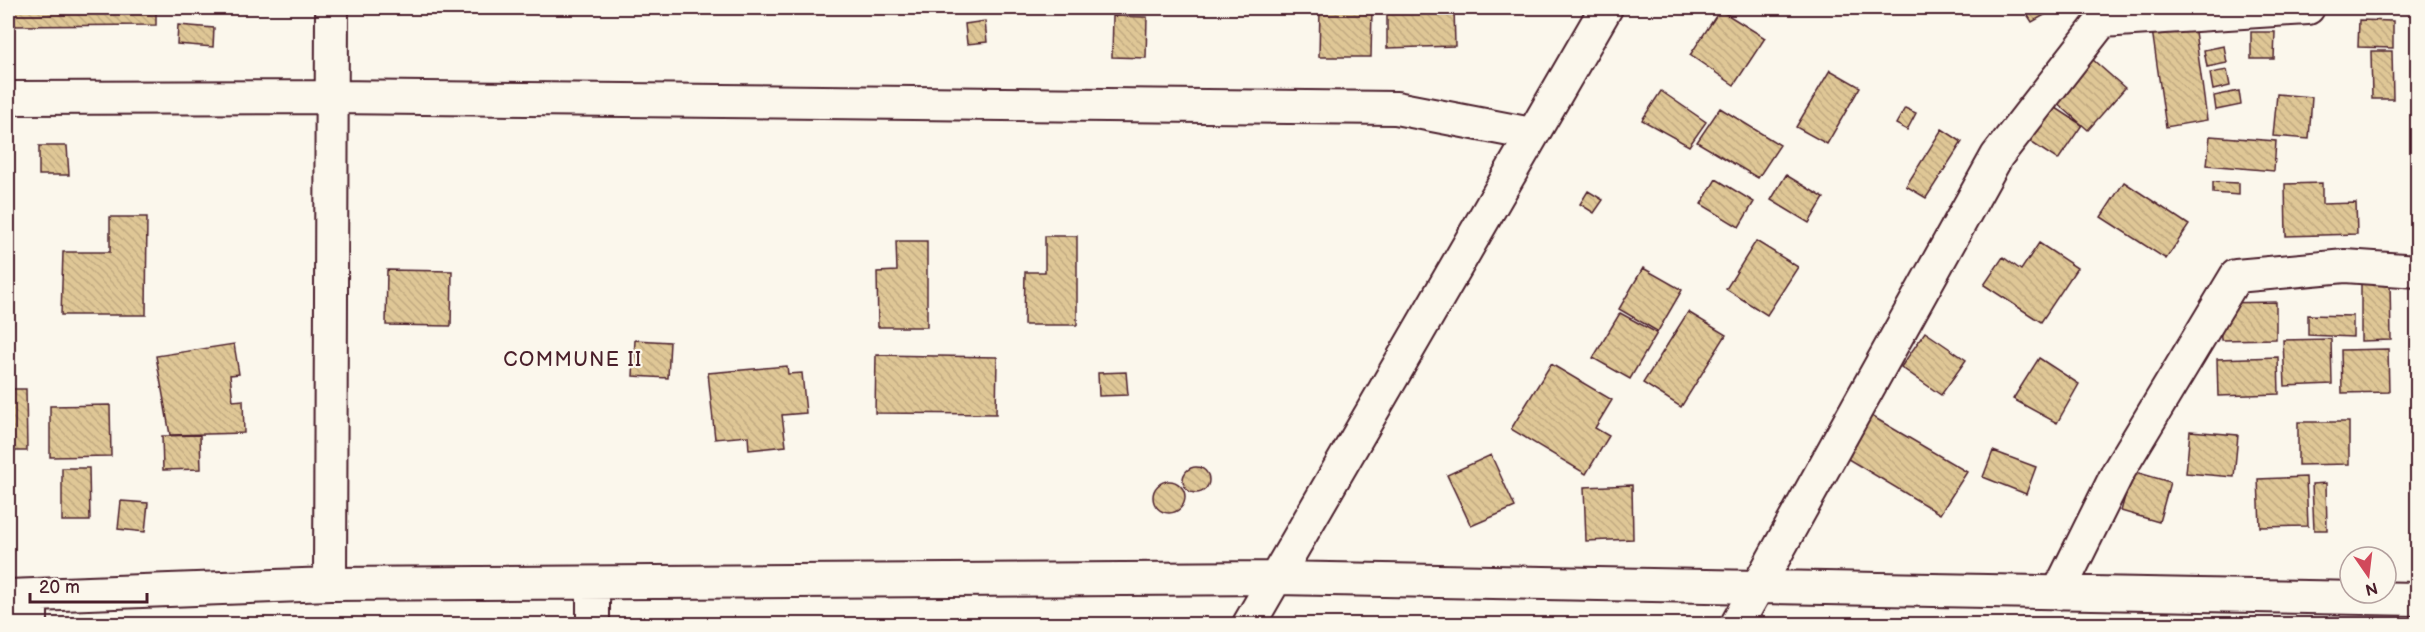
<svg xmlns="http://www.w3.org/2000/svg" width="2425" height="632" font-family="'Balsamiq Sans',sans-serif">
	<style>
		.building { fill: url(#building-back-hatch); stroke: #4a1f2b; stroke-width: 1.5 }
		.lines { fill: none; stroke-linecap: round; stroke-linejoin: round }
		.street-casing { stroke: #4a1f2b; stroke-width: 36 }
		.street { stroke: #fbf7ec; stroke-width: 32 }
		.labels { text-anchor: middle; stroke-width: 4.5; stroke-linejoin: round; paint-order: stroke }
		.neighbourhood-label { font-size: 20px; letter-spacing: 1.5px; fill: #4a1f2b; stroke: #fbf7ec }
	</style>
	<defs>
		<pattern id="building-back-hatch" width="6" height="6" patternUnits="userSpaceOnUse" patternTransform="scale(1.5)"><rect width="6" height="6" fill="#dfc796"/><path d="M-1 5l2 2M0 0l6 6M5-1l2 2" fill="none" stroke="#c1aa81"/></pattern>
	</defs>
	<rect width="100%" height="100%" fill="#fbf7ec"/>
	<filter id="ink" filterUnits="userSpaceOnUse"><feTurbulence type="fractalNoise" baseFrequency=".0167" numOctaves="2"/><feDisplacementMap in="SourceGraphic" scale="12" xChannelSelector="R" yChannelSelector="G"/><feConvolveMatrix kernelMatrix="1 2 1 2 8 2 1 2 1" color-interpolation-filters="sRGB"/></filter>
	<g filter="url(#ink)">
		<path class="building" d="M8,8H156V25L8,26Z
			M179,8H212L211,14L179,13Z
			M1320,8L1372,9L1371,57H1319Z
			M1387,8H1454L1455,46L1387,48Z
			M2023,8H2057L2032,22Z
			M1720,10L1765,38L1734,85L1690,55Z
			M1113,16L1147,17L1146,58L1112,57Z
			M2359,20L2393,21V48L2358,47Z
			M985,21L987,42L967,44L965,24Z
			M2194,24L2207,120L2166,127L2152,30Z
			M178,25L214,28L213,47L177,44Z
			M2251,32H2275L2274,59H2251Z
			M2224,46L2227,63L2207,67L2204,50Z
			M2371,51H2392L2393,99H2372Z
			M2092,59L2125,88L2088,130L2055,101Z
			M1830,70L1860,87L1827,144L1796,127Z
			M2227,70L2230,86L2213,90L2210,73Z
			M1661,91L1706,122L1689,146L1642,120Z
			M2239,91L2241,105L2216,110L2214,96Z
			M2277,94L2312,97L2309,139L2273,136Z
			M2053,106L2082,125L2058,160L2029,141Z
			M1720,108L1780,145L1758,178L1697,142Z
			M1905,108L1916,113L1907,130L1896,124Z
			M1942,129L1962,142L1926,198L1906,186Z
			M2210,136L2276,141L2274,171L2207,165Z
			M39,146H67L69,175H39Z
			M1786,175L1824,198L1809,223L1771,200Z
			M1716,179L1754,202L1739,227L1701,204Z
			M2124,182L2189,225L2166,259L2101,217Z
			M2213,182L2239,183V195L2213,193Z
			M2322,183V204L2356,203L2357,234L2286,236L2285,184Z
			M1588,191L1603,200L1594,213L1580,204Z
			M110,217H147L146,315H61L63,252H110Z
			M1045,236H1077V325H1024L1025,272H1045Z
			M896,241H927V327H878L877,272L897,271Z
			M1756,241L1798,267L1767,315L1726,289Z
			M2039,243L2077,268L2041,322L1984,285L2003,257L2021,270Z
			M8,251H11L13,279H8Z
			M1643,268L1682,290L1657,333V331L1619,309Z
			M387,270L452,271L451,326L386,325Z
			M2390,282L2391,340L2361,341V283Z
			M8,291H12L13,324H8Z
			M2276,302V339L2221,340L2219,303Z
			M1688,312L1726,335L1681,407L1643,383Z
			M1620,313L1657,333L1630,379L1593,358Z
			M2308,315L2353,316V337L2308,335Z
			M1925,332L1966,360L1941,395L1901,367Z
			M2331,339L2332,384L2285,386L2283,340Z
			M635,340L670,342L668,378L633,376Z
			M234,344L239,374L230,375L233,401L243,400L244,433L170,435L156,356Z
			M2388,349L2389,392L2342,393L2341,350Z
			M876,355L997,357L996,414L875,413Z
			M2278,357L2279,394L2218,396L2217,359Z
			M2039,358L2079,384L2057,423L2013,399Z
			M1551,364L1612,400L1595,428L1609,436L1586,474L1511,429Z
			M787,366L788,374L802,373L806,413L782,415L786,446L749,450L748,436L715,439L708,373Z
			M1126,372L1128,395L1099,396L1098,373Z
			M8,389H26L27,451H8Z
			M110,405L111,456L50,457V406Z
			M1870,415L1967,472L1940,514L1843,456Z
			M2298,422H2349V464L2298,465Z
			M2190,431L2238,435L2234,477L2186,473Z
			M200,435L201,469L163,470L162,436Z
			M1993,451L2036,467L2026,494L1983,477Z
			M1491,455L1515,507L1471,526L1447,475Z
			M1183 480a13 13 0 1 1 26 0a13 13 0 1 1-26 0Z
			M62,468H89L90,521H62Z
			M2132,471L2170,482L2159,522L2121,511Z
			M2306,477L2308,526L2260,527L2258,479Z
			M1153 497a16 16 0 1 1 32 0a16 16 0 1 1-32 0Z
			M2326,483L2327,530H2314L2312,484Z
			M1632,485L1633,539L1586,541L1584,487Z
			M121,501L148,503L145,532L118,529Z"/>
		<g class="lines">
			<defs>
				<path id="street" d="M8,98L332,97L1396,108L1531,134
					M330,584L332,8
					M2058,593L2118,472L2236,276L2345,266L2418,271
					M8,596L330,584L1276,578L2418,599
					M31,596V624
					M593,624V583
					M1249,624L1606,8
					M1737,624L1997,156L2102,21L2308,8"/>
			</defs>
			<use href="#street" class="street-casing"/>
			<use href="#street" class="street"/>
		</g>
	</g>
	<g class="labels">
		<g class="neighbourhood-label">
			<text x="573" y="366">COMMUNE II</text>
		</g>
	</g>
	<rect width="2425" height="632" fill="none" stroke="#fbf7ec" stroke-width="30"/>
	<rect x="15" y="15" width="2395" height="602" fill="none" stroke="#4a1f2b" stroke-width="2" filter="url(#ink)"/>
	<g transform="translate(2368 575) rotate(166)"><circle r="28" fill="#fbf7ec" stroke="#b4a19f" stroke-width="1.5"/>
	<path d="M0-4.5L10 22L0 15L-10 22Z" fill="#d1495b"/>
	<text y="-9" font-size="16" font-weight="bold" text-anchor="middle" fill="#4a1f2b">N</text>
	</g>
	<path d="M30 593v9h117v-9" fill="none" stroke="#4a1f2b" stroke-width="3"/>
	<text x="39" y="593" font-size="18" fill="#4a1f2b" stroke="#fbf7ec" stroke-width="4.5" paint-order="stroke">20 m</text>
</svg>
